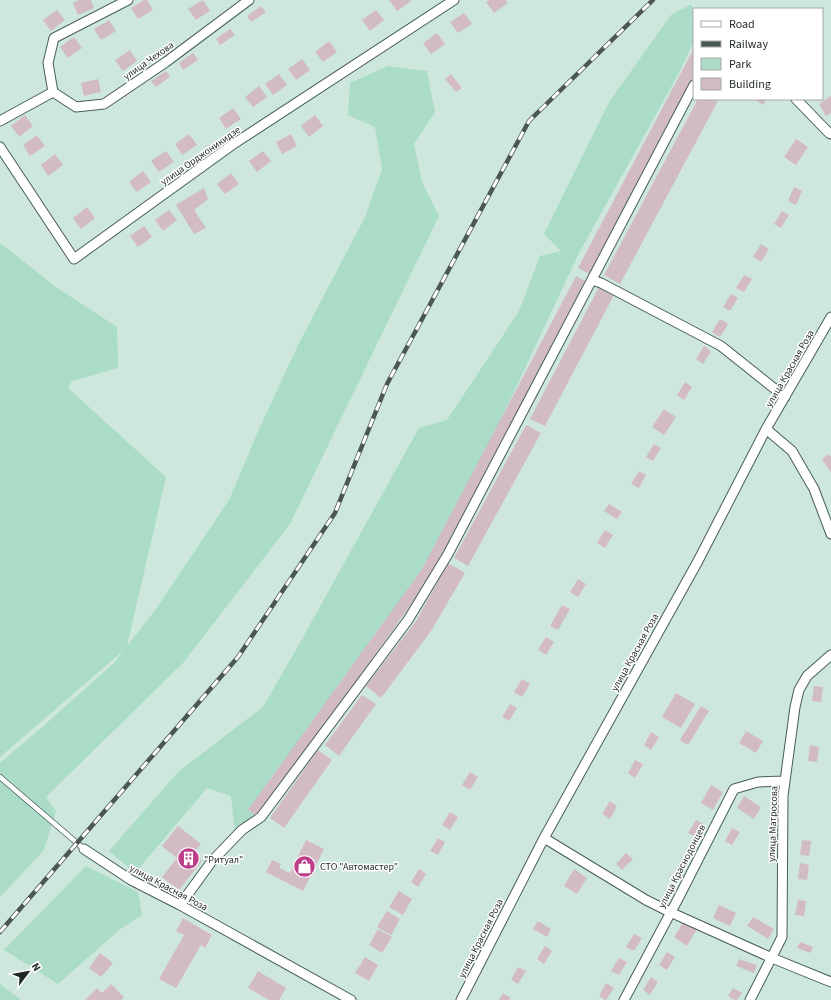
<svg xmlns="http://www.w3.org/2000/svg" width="831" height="1000" font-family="'Source Sans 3',sans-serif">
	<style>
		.green { fill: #abdcc7 }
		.building { fill: #d3bbc6 }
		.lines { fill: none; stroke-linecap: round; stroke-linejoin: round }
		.lane-casing { stroke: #475e54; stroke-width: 6 }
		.street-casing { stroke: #475e54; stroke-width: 11 }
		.lane { stroke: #fff; stroke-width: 4.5 }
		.street { stroke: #fff; stroke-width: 9 }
		.rail-casing { stroke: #4b5852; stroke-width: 4.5 }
		.rail { stroke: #fff; stroke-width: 3; stroke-dasharray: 9; stroke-linecap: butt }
		.labels { text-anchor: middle; stroke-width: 3; stroke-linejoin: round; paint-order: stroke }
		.street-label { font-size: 10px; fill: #1e2723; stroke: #fff }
		.poi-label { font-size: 10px; fill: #1e2723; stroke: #fff; text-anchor: start }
	</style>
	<rect width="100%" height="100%" fill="#cee7dc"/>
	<path class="green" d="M692,4L694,41L680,71L579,253L431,569L254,814L235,833L231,796L207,788L135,873L109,851L178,772L263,707L297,648L419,428L447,420L519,311L540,256L561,251L544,234L609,102L671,15Z
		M388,66L427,71L435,112L414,144L422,182L439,216L290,524L183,663L46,797L56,811L44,850L0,897V763L40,729L115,662L123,651L0,757V243L56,287L117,327L118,368L72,381L68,388L166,477L127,646L156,609L229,500L260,427L298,345L365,217L382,169L375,127L348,115L350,83Z
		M86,866L138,892L142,915L119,930L58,984L4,950Z
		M0,984L21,1000H0Z"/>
	<path class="building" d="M79,0H91L94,8L78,15L73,3Z
		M144,0H147L153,10L138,19L131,8Z
		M203,0L210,11L196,20L188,9Z
		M389,0H410L411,1L397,11Z
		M489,0H506L508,3L494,13L486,2Z
		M261,6L266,12L251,22L247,16Z
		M57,10L65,20L51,31L43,20Z
		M376,10L384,20L370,31L362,20Z
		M464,13L472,24L458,33L450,22Z
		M109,20L116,31L101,40L94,29Z
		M230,29L235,35L220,45L216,39Z
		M437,33L445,44L431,54L423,43Z
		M74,37L82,48L68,58L60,47Z
		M329,41L337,52L323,62L315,52Z
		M694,48V75L589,274L578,268Z
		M130,50L137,61L123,71L115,60Z
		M193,53L198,60L183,70L179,63Z
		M302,59L310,70L296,80L288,69Z
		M166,71L170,77L156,87L151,81Z
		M279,74L287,85L273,95L265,84Z
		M451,74L462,88L456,92L445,79Z
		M98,79L101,92L84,96L81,83Z
		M259,86L267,97L253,107L245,97Z
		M831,96V113L826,116L819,104Z
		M698,99H719L620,284L604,275Z
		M754,99H767L763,105Z
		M233,108L241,119L226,129L219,118Z
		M25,115L33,126L19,137L11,126Z
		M315,115L323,126L309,137L301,126Z
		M189,134L197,145L182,155L175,144Z
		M291,134L297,146L282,154L276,142Z
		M37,135L45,146L30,156L23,145Z
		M796,139L808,147L796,165L784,157Z
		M166,151L174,162L159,172L151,161Z
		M263,151L271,161L257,172L249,161Z
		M55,154L63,165L48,176L41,165Z
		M143,171L151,182L137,192L129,182Z
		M231,173L239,184L225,194L217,184Z
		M794,187L802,191L796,205L788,201Z
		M204,188L208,199L194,210L206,228L194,234L176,205Z
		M87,207L95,218L81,229L73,218Z
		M169,210L177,220L163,231L155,220Z
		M782,211L789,215L781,228L774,224Z
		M144,226L152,237L138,247L130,236Z
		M761,244L769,249L761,262L753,257Z
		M744,275L752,279L744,292L736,288Z
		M576,276L585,281L443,554L424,586L320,732L257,816L248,810L422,569Z
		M599,287L614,295L545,426L530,419Z
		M731,294L738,298L730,311L723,307Z
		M720,319L728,324L720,337L712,332Z
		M704,346L711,351L703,364L696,359Z
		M685,382L692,387L684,400L677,395Z
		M664,409L676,417L664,435L652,427Z
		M526,425L541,433L468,566L454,558Z
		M654,444L661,448L653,461L646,457Z
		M829,454L831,457V473L822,459Z
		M639,471L646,475L639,488L631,484Z
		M609,504L622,512L617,519L604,511Z
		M605,530L613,535L605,548L597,543Z
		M448,563L465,573L431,631L381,698L366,686L416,621Z
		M578,579L586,584L578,597L570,592Z
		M562,605L570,609L558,630L550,626Z
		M546,637L554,642L546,655L538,650Z
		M522,679L530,684L522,697L514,692Z
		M814,686L823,687L821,702L812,701Z
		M676,693L695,704L681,728L662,717Z
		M362,695L376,704L339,756L325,745Z
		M510,704L517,708L509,721L502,717Z
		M701,706L709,711L688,745L680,740Z
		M746,731L763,741L756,753L739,743Z
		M651,732L659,737L651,750L644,745Z
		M810,745L819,747L817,762L808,761Z
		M318,750L332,760L284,828L270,818Z
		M635,760L643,764L635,778L628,773Z
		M470,772L478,777L470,790L462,785Z
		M711,785L723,792L713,810L701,803Z
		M744,796L761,807L754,819L737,808Z
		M610,801L617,806L610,819L602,814Z
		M450,812L458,817L450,830L442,825Z
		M696,820L703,824L696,837L688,833Z
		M178,826L201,844L193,854L202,861L179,890L162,877L177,858L162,846Z
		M732,828L740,832L732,845L725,841Z
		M438,838L445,842L438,855L430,851Z
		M306,840L324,849L303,891L266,872L272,860L281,864L279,868L290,873Z
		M802,840L811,841L809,856L800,855Z
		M626,853L633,859L622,870L616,864Z
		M800,863L809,865L807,880L798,879Z
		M419,869L426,874L418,887L411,882Z
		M574,869L587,878L577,894L564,886Z
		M399,891L412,899L403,915L389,907Z
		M798,900L806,901L804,916L795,915Z
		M719,905L736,913L730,926L713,918Z
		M387,911L400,919L391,935L377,927Z
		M753,917L774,929L768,939L747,926Z
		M183,918L212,935L205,948L201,945L176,988L159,979L184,935L176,931Z
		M538,921L551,929L547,937L533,929Z
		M684,921L697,929L687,946L674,937Z
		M378,929L392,937L382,953L369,945Z
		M634,934L642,938L634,951L626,947Z
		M800,942L813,947L810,953L797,948Z
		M545,946L552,951L544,964L537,959Z
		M667,952L675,957L667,970L659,965Z
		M100,953L113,963L101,977L89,968Z
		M365,957L378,965L369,981L355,973Z
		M619,958L627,962L619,975L611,971Z
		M739,959L757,965L754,973L736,966Z
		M518,967L526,971L518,984L511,980Z
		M258,971L286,988L279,1000H269L248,988Z
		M651,977L658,982L650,995L643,990Z
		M606,983L614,988L606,1000H605L599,996Z
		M111,984L124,997L121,1000H85L97,988L102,993Z
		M733,988L742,993L737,1000H735L728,996Z
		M503,993L511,998L509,1000H499Z"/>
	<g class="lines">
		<defs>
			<path id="lane" d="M0,777L84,849"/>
			<path id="street" d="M53,92L76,107L104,104L166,62L249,0
				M796,99L829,133L831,134
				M0,121L53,92L48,63L54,38L128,0
				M0,147L74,259L232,145L454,0
				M592,280L601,283L721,346L785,397
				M766,429L792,451L814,489L831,534
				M544,838L646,900L670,912L772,958L831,982
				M84,849L131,880L180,905L351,1000
				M180,905L212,861L242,830L261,817L408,620L448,554L694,85
				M461,1000L544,838L698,561L766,429L831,317
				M624,1000L679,897L734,789L758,782L784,781
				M750,1000L782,937L783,796L795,707L799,690L807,676L831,655"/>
		</defs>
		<use href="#lane" class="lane-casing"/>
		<use href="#street" class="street-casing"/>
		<use href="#lane" class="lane"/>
		<use href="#street" class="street"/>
		<defs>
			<path id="rail" d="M0,932L238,657L335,513L387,384L529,121L653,0"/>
		</defs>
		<use href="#rail" class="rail-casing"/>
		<use href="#rail" class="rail"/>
	</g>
	<defs>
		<symbol id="building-disc" viewBox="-11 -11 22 22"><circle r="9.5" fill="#bc3d89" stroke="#fff"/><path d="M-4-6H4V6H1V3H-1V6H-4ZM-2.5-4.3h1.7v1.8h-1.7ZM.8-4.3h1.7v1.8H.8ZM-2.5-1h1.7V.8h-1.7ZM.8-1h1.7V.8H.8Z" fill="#fff"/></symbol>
		<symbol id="shop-disc" viewBox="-11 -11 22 22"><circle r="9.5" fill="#bc3d89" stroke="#fff"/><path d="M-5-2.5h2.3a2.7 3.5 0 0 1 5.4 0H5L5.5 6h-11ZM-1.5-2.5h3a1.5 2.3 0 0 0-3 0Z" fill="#fff"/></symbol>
	</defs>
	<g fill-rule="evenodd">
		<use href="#building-disc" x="176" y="846" width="25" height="25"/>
		<use href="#shop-disc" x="292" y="854" width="25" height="25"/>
	</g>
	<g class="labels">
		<g class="street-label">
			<text transform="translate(148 60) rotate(-35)" y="4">улица Чехова</text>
			<text transform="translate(200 155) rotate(-35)" y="4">улица Орджоникидзе</text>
			<text transform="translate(789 368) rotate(-60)" y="4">улица Красная Роза</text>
			<text transform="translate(634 652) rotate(-61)" y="4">улица Красная Роза</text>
			<text transform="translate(772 824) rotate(-88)" y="4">улица Матросова</text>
			<text transform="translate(681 866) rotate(-63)" y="4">улица Краснодонцев</text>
			<text transform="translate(169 887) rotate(28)" y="4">улица Красная Роза</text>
			<text transform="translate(480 938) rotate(-63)" y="4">улица Красная Роза</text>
		</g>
		<g class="poi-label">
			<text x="204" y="863">"Ритуал"</text>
			<text x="320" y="870">СТО "Автомастер"</text>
		</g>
	</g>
	<rect x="693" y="8" width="130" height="92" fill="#ffffff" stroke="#a5a9a7"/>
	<rect x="701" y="21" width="20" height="6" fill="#ffffff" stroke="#a5a9a7"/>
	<text x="729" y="28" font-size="12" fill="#1e2723">Road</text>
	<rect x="701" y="41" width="20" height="6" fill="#4b5852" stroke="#a5a9a7"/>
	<text x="729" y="48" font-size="12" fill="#1e2723">Railway</text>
	<rect x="701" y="58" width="20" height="12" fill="#abdcc7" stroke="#a5a9a7"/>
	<text x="729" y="68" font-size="12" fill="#1e2723">Park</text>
	<rect x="701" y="78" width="20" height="12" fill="#d3bbc6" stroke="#a5a9a7"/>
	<text x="729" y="88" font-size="12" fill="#1e2723">Building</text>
	<g transform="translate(28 972) rotate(58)" stroke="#ffffff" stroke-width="3" paint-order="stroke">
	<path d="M0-3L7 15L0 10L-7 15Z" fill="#1e2723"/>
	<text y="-6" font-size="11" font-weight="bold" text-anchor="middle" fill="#1e2723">N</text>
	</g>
</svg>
